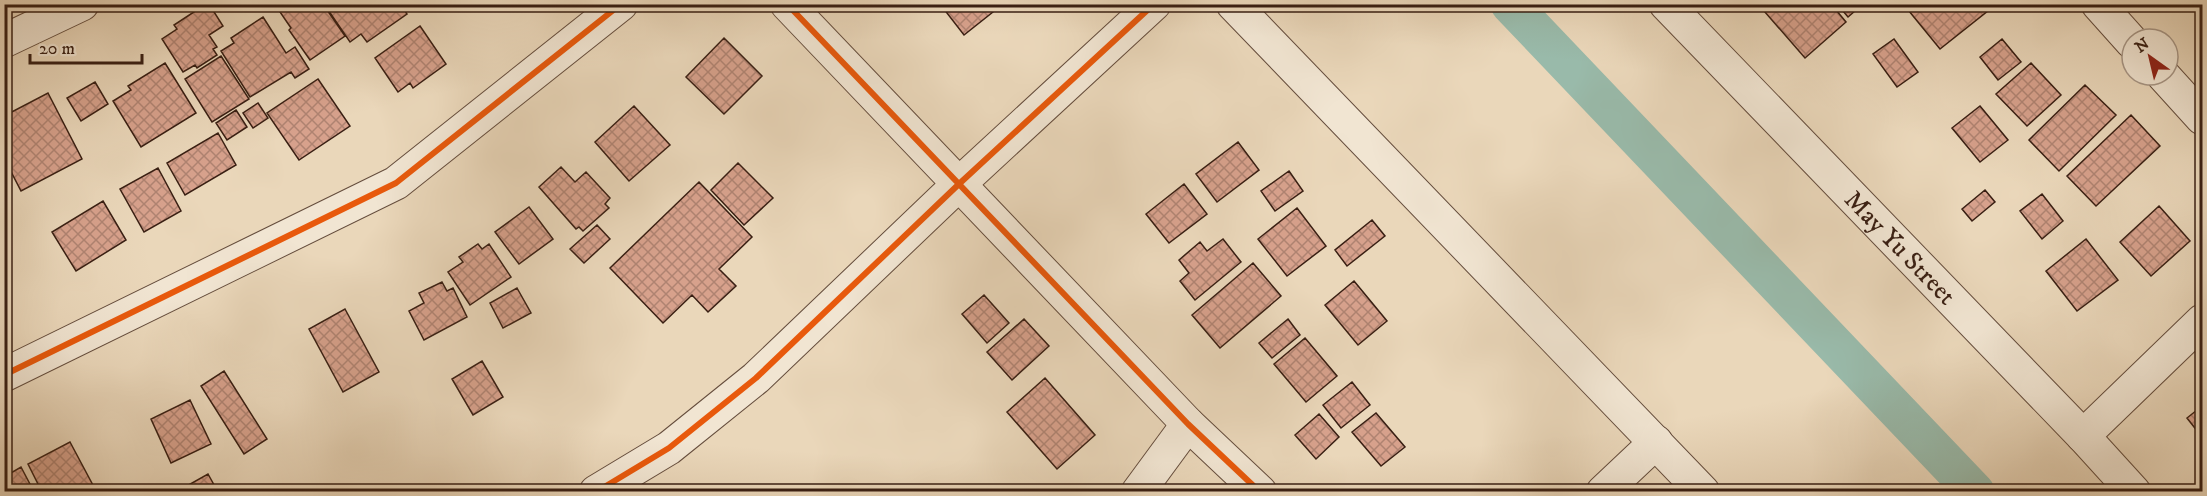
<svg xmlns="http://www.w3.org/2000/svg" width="2207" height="496" font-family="'IM FELL DW Pica',serif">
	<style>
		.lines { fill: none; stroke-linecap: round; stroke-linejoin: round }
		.canal { stroke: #99baaa; stroke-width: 39 }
		.building { fill: url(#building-cross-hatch); stroke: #391f13; stroke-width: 1.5 }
		.street-casing { stroke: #654d3d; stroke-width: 35 }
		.street { stroke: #f1e5d2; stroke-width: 33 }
		.cycleway-casing { stroke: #f1e5d2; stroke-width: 10 }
		.cycleway { stroke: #e8590c; stroke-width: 6 }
		.labels { text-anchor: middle; stroke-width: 5; stroke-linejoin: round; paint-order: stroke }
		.street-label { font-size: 26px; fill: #391f13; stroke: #f1e5d2 }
	</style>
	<defs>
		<pattern id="building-cross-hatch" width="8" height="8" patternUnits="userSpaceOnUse" patternTransform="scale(1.5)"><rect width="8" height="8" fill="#d7a18c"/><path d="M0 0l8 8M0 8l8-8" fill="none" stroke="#af8371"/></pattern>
	</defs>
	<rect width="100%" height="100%" fill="#ead7ba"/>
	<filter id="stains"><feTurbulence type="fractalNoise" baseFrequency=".00333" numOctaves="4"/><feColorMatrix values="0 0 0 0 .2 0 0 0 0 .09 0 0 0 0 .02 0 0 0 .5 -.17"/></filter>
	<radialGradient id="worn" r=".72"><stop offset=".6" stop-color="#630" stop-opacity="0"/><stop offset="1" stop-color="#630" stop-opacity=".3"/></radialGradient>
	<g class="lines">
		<path class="canal" d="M1510,4L1975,492"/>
	</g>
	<path class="building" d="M206,4H209L223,26L209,35L217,47L213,49L217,55L197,68L195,65L183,72L162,39L177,29L174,25Z
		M280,4H323L345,36L310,60L289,30L291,28L280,12L283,10Z
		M324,4H401L407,14L367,42L361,34L350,42Z
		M940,4H1003L964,35Z
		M1758,4H1831L1846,22L1805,58Z
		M1837,4H1863L1848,17Z
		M1917,4H1985L1989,10L1940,49L1909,11Z
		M263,17L286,53L295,47L309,69L295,78L291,72L250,97L221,51L234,43L231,38Z
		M420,26L446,64L413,88L410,83L398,92L375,58Z
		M724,38L762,76L724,114L686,77Z
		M1894,39L1918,72L1897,87L1873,54Z
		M2002,39L2021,62L1998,80L1980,57Z
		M221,56L249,99L212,122L185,79Z
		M165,63L196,113L141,147L113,101L131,90L128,86Z
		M2031,63L2061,95L2027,126L1996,94Z
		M318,79L350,126L299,160L267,113Z
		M95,82L108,104L81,121L67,98Z
		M2085,85L2116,115L2059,171L2029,140Z
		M48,93L82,159L21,191L4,158V116Z
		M258,103L268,118L253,128L243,113Z
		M634,106L670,145L629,181L595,142Z
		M1980,106L2008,140L1980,162L1952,128Z
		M236,110L247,127L227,140L216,123Z
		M2131,115L2160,146L2096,206L2067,176Z
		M218,133L236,165L185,195L167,163Z
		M1238,142L1259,170L1217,202L1196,174Z
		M738,163L773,198L744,225L711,190Z
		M561,167L575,182L586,172L610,198L605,204L609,208L583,231L579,227L576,229L539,187Z
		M158,168L181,211L144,232L120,189Z
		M1289,171L1303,191L1275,211L1261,191Z
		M699,182L752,237L719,269L736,286L708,312L692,295L663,323L610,268Z
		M1184,184L1207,214L1169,243L1146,214Z
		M1985,190L1995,202L1972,221L1962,209Z
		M2042,194L2063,221L2042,239L2020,211Z
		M103,201L126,240L76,271L52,232Z
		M2159,206L2190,241L2151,276L2120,242Z
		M529,207L553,239L519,264L495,232Z
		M1297,208L1326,246L1287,276L1258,239Z
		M1372,220L1385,236L1347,266L1335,250Z
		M597,225L610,239L584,263L570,249Z
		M1223,239L1241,262L1195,300L1180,281L1189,273L1179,260L1200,242L1207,251Z
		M2086,239L2118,280L2077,311L2046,271Z
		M478,244L482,249L489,244L511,277L470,305L448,272L463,262L459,257Z
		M1253,263L1281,296L1220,348L1192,315Z
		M1354,281L1387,321L1358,345L1325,305Z
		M442,282L447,291L453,288L467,317L424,340L409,311L424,303L419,293Z
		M517,288L531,313L503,328L490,303Z
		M984,295L1009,323L987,343L962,314Z
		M345,309L379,372L343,392L309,329Z
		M1024,319L1049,346L1012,380L987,352Z
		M1288,319L1300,335L1272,358L1259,343Z
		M1305,338L1337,376L1306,402L1274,364Z
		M482,361L503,397L473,415L452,379Z
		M224,371L267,439L244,454L201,386Z
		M1045,378L1095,435L1057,469L1007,412Z
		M1352,382L1370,405L1341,428L1323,405Z
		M190,400L211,444L171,463L151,419Z
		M2202,406V437L2187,418Z
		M1376,413L1405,447L1381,466L1352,432Z
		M1319,414L1339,437L1316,459L1295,435Z
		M70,442L95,489L90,492H42L28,464Z
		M21,467L32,488L25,492H4V477Z
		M208,474L218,492H176Z"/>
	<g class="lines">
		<defs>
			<g id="street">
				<path d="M787,4L1188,424L1260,492"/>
				<path d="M1233,4L1703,492"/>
				<path id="s1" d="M1666,4L2083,436L2134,492"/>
				<path d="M2098,4L2132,42"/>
				<path d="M4,41L82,4"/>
				<path d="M2163,75L2202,118"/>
				<path d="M4,375L396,183L621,4"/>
				<path d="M2083,436L2202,321"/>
				<path d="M596,492L669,448L756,378L959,184L1154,4"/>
				<path d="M1138,492L1188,424"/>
				<path d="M1603,492L1656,442"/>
			</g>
		</defs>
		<use href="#street" class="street-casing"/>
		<use href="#street" class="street"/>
		<defs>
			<path id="cycleway" d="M787,4L1188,424L1260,492
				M4,375L396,183L621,4
				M596,492L669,448L756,378L959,184L1154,4"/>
		</defs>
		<use href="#cycleway" class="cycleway-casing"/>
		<use href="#cycleway" class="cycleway"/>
	</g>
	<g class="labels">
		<g class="street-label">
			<text dy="9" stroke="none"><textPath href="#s1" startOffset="338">May Yu Street</textPath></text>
		</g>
	</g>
	<rect width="2207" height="496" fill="none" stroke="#ead7ba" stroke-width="24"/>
	<rect x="6" y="6" width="2195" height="484" fill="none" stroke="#391f13" stroke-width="3"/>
	<rect x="12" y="12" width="2183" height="472" fill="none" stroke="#391f13" stroke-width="1.5"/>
	<g transform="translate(2150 57) rotate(326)"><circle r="28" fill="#f1e5d2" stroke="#a79686" stroke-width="1.5"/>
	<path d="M0-4.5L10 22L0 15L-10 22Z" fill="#8f2418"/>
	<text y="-9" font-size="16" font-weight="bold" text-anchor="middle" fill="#391f13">N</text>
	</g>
	<path d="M30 54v9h112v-9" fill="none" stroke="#391f13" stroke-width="3"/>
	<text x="39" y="54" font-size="18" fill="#391f13" stroke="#f1e5d2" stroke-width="4.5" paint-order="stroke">20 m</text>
	<rect width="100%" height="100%" filter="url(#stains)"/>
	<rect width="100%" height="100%" fill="url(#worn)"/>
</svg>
